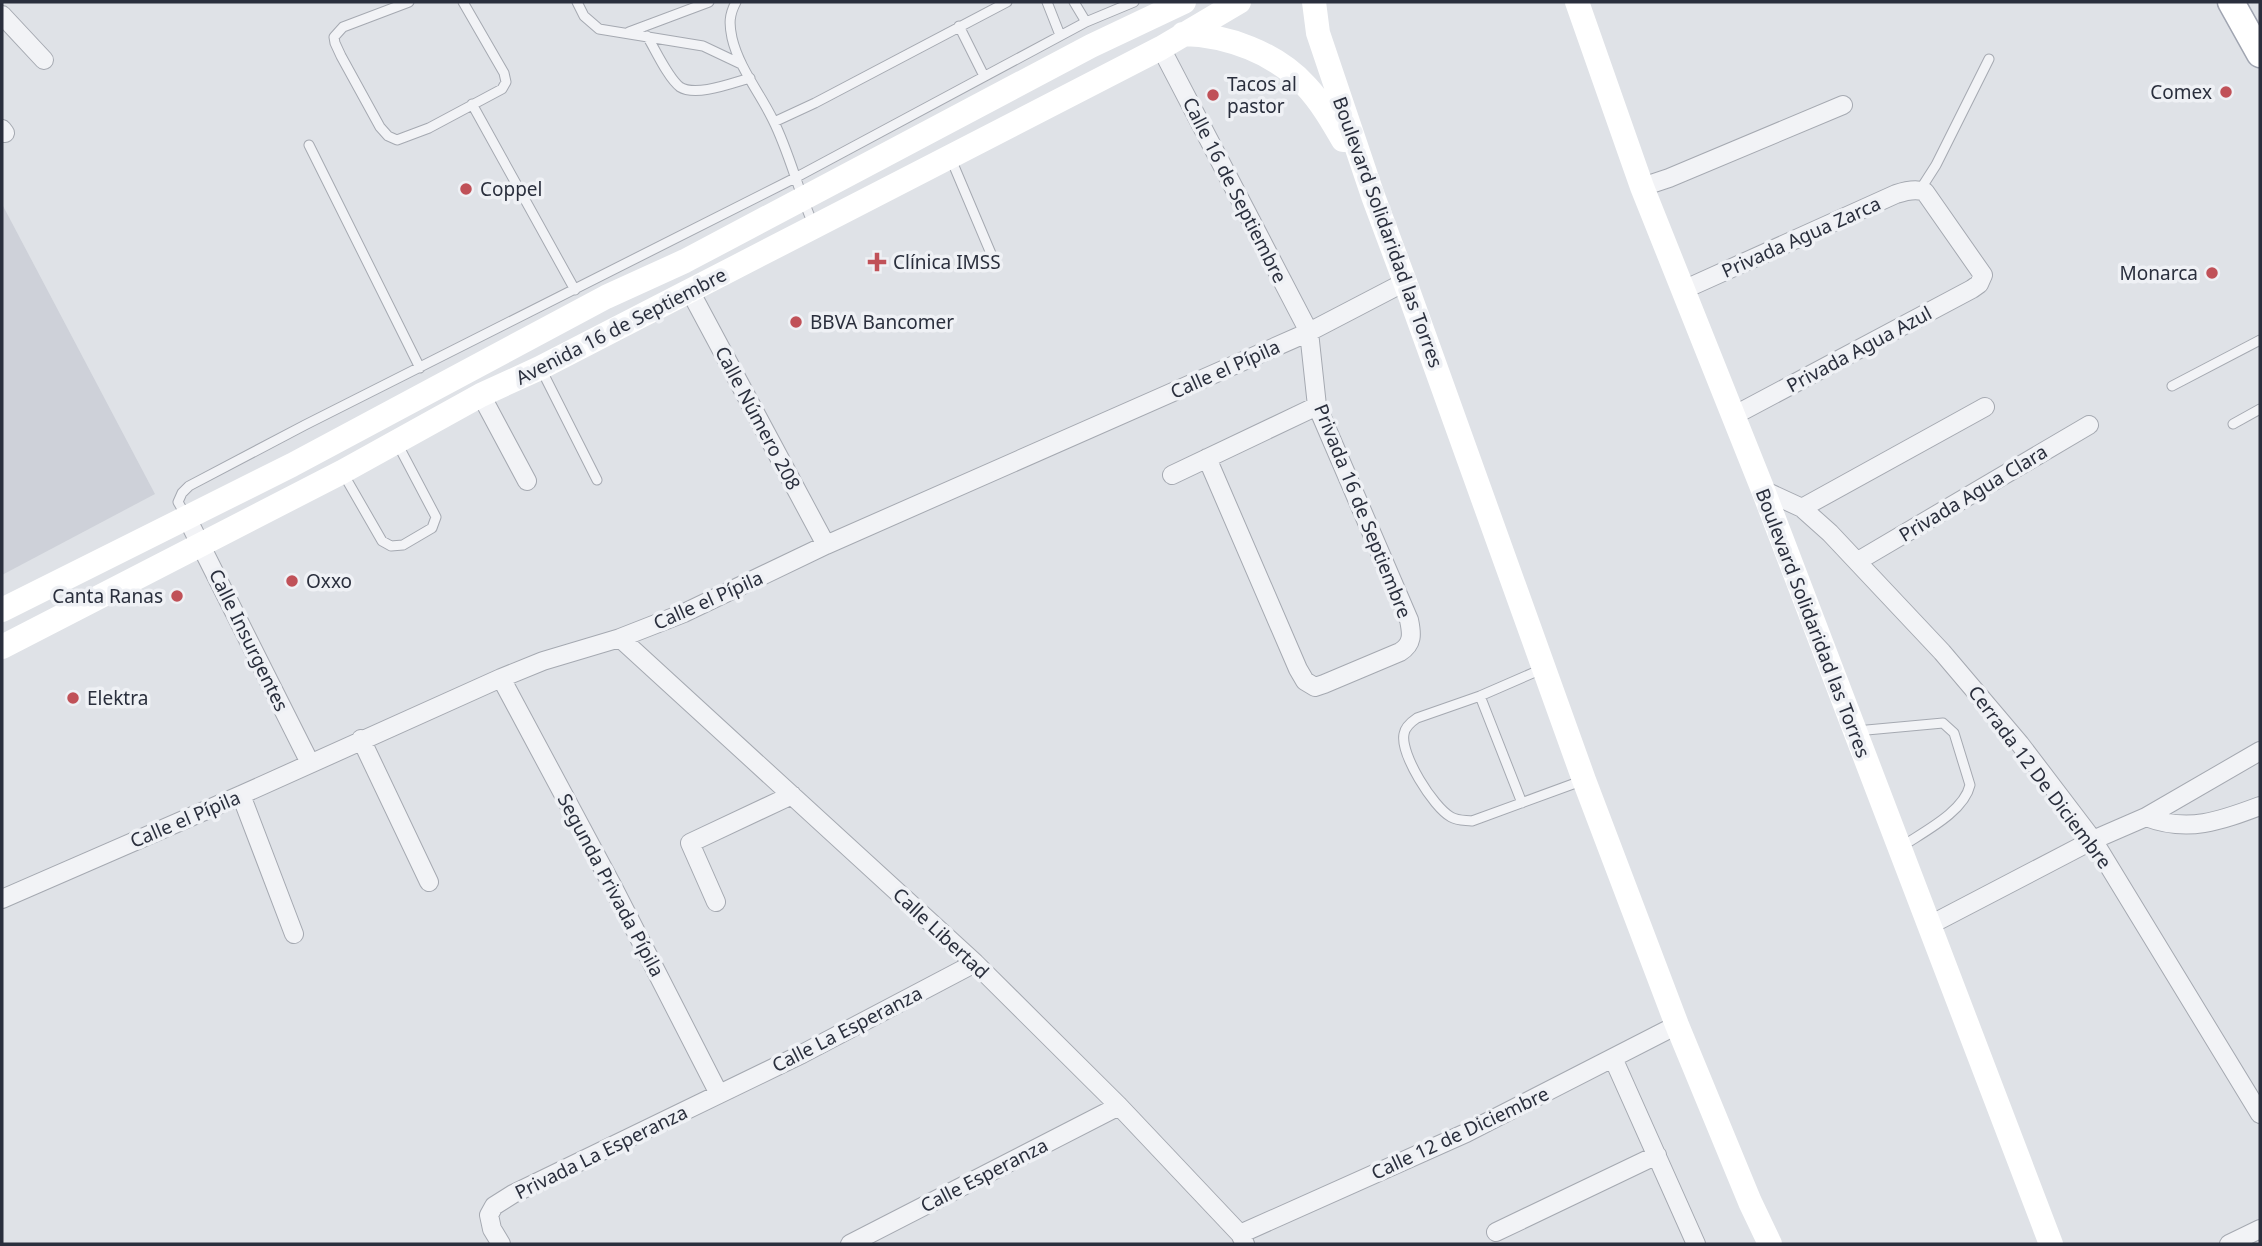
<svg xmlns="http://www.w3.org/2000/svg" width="2262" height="1246" font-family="'Noto Sans',sans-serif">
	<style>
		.built { fill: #ced1d9 }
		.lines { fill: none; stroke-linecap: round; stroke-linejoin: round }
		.lane-casing { stroke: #a5a9b1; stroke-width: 11 }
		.street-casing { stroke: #a5a9b1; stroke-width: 20 }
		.primary-casing { stroke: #a0a5b1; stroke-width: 29 }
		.lane { stroke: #f2f3f6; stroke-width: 9 }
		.street { stroke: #f2f3f6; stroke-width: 18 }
		.secondary { stroke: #fff; stroke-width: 24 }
		.primary { stroke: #fff; stroke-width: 26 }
		.poi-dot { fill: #c05158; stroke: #eff1f5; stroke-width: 2.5 }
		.labels { text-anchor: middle; stroke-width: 7; stroke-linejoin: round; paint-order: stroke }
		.poi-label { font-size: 19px; fill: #2a2f3d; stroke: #eff1f5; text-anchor: start }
		.street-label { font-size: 19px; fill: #2a2f3d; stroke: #eff1f5 }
	</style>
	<rect width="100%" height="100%" fill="#dfe2e7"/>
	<path class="built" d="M2,204L155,494L2,575Z"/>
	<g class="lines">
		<defs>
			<path id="lane" d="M409,2L343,27L334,37L335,43L341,56L380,127L388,136L397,140L429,128L502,89L506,82L504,73L463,2
				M577,2L584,16L599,29L703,46L741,64
				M736,2C729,15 729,24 732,38C739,68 760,93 773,120C790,154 798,191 814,226
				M1047,2L1060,35
				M1074,2L1086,22
				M959,26L984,76
				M629,32L709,2
				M647,36C655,49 668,78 680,87C696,97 732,83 750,78
				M472,104L575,290
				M774,122L815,103L1007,2
				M309,145L420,368
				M951,159L992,256
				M1920,190L1936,165L1989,59
				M541,369L597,480
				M2172,386L2260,340
				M2233,424L2260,409
				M344,475L382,541L391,546L403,545L432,528L436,517L397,443
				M186,516L178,502L182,493L189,486L305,425L795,178L1086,22L1134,2
				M1542,669L1480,696L1417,718C1411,722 1405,727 1404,734C1400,754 1433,807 1451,817C1458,821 1465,820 1472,821L1584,780
				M1480,696L1522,803
				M1856,731L1943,723L1954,733L1970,785C1964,812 1923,832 1901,847"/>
			<path id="street" d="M2,15L44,60
				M1161,48L1309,332L1317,406L1409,620C1412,634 1413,644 1400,652L1324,684L1315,687L1305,681L1298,669L1207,458
				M2,129L5,133
				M1642,187L1669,178L1843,105
				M1683,290L1896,194C1905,191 1916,188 1925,192L1983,275L1979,284L1972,289L1733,416
				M690,291L826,545
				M481,395L527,481
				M1172,475L1317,406
				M1763,490L1802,508L1830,533L1942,652L2020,744L2093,840L2260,1114
				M1802,508L1985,407
				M187,518L310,763
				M1858,561L2089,425
				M620,638L975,963L1119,1106L1240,1234L1245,1244
				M501,678L613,887L719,1094
				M361,739L429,882
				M241,795L294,934
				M2146,817C2188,833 2220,821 2260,806
				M2,899L241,795L501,678L543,661L620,638L684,613L826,545L1309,332L1405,282
				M716,902L690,843L792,795
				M1928,926L2093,840L2146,817L2260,751
				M1613,1058L1696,1244
				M1496,1232L1657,1155
				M1240,1234L1466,1133L1677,1025
				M501,1244L492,1229L489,1215L494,1206L513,1194L802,1054L975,963
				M850,1244L1119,1106
				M2229,1244L2260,1229"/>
			<path id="primary" d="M2231,2L2260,54"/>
		</defs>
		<use href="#lane" class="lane-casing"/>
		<use href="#street" class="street-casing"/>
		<use href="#primary" class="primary-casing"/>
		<use href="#lane" class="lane"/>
		<use href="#street" class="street"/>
		<path class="secondary" d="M1314,2L1318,33L1373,196L1405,282L1584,780L1677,1025L1750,1202L1770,1244
			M1577,2L1642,187L1763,490L2051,1244
			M1183,34C1227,35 1276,53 1306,86C1321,102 1332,121 1343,140
			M2,610L292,465L606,297L685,261L1091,46L1184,2
			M2,647L342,472L481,395L540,368L1161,48L1239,2"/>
		<use href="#primary" class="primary"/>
	</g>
	<g class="poi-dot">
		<circle cx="2226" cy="92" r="7"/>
		<circle cx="1213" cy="95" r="7"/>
		<circle cx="466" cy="189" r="7"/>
		<path d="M873.5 251.5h7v7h7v7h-7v7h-7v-7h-7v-7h7z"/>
		<circle cx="2212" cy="273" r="7"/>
		<circle cx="796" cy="322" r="7"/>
		<circle cx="292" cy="581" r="7"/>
		<circle cx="177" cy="596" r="7"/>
		<circle cx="73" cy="698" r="7"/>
	</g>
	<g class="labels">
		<g class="poi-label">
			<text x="1227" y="91">Tacos al<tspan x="1227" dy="22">pastor</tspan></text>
			<text x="2212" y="99" text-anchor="end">Comex</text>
			<text x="480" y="196">Coppel</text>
			<text x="893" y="269">Clínica IMSS</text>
			<text x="2198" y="280" text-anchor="end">Monarca</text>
			<text x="810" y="329">BBVA Bancomer</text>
			<text x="306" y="588">Oxxo</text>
			<text x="163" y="603" text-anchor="end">Canta Ranas</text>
			<text x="87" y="705">Elektra</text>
		</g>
		<g class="street-label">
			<text transform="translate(1235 190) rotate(63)" y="7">Calle 16 de Septiembre</text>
			<text transform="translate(1388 232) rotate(70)" y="7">Boulevard Solidaridad las Torres</text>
			<text transform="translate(1801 237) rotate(-24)" y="7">Privada Agua Zarca</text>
			<text transform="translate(621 326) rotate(-27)" y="7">Avenida 16 de Septiembre</text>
			<text transform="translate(1859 349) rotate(-28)" y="7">Privada Agua Azul</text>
			<text transform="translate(1225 369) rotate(-24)" y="7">Calle el Pípila</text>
			<text transform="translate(758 418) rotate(62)" y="7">Calle Número 208</text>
			<text transform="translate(1973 493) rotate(-31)" y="7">Privada Agua Clara</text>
			<text transform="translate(1363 511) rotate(68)" y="7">Privada 16 de Septiembre</text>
			<text transform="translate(708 600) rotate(-24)" y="7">Calle el Pípila</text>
			<text transform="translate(1813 623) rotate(69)" y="7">Boulevard Solidaridad las Torres</text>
			<text transform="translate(249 640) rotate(64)" y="7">Calle Insurgentes</text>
			<text transform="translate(2040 777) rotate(53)" y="7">Cerrada 12 De Diciembre</text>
			<text transform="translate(185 819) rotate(-23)" y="7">Calle el Pípila</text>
			<text transform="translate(611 885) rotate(62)" y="7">Segunda Privada Pípila</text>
			<text transform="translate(941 933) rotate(43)" y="7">Calle Libertad</text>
			<text transform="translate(847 1029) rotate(-27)" y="7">Calle La Esperanza</text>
			<text transform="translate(1460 1133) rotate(-25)" y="7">Calle 12 de Diciembre</text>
			<text transform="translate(601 1152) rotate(-26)" y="7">Privada La Esperanza</text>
			<text transform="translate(984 1175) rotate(-27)" y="7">Calle Esperanza</text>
		</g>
	</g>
	<rect width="2262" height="1246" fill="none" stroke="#2a2f3d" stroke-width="7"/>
</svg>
